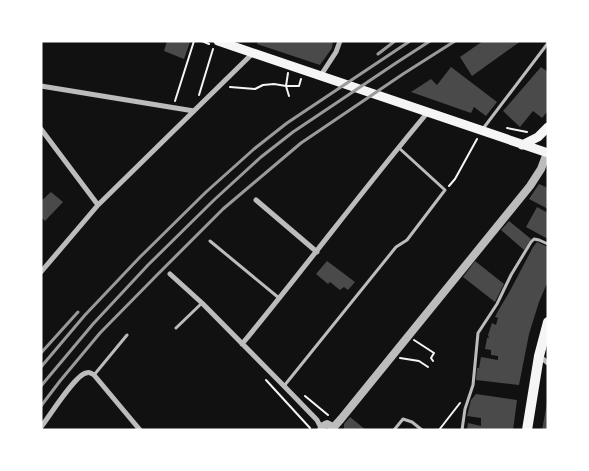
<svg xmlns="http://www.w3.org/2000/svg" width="589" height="471" font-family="'Fira Sans Condensed',sans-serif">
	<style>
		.building { fill: #4a4a4a }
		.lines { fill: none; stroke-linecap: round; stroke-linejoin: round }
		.path { stroke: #f5f5f5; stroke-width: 2 }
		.service { stroke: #bcbcbc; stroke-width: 3 }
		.minor { stroke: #bcbcbc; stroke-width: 5 }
		.tertiary { stroke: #bcbcbc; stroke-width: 8 }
		.primary { stroke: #f5f5f5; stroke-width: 9 }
		.trunk { stroke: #f5f5f5; stroke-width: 10 }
		.rail { stroke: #9a9a9a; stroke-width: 3 }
	</style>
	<rect width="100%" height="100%" fill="#111"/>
	<path class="building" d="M167,41L190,42L184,59L164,51Z
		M258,41H333L332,48L320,65L257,44Z
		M483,41H521L472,76L460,57Z
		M451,67L497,102L486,116L474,107L471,113L411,92L431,79L437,85Z
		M541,67L548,72V111L542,118L533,111L520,127L503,111Z
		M539,184L548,188V209L529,199Z
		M51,192L63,202L45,221L41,217V201Z
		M537,207L548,213V239L526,227Z
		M509,221L531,239L524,250L501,230Z
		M537,242L548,247V281L539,302L529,334L519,385L476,380L477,368H479L481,357L498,360V356L491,355V350L485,349L487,338H489L488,335L492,323L496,325L498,318L495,317L498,311L511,289L533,247Z
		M327,261L355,282L348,290L344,287L340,290L330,282L328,284L316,274Z
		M475,261L504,284L495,302L463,277Z
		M476,394L517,400L513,430H467L468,423L481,426V418L467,416L471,400Z
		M547,403H548V430H542Z
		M350,417L366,430H344V424Z"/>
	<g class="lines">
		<path class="path" d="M202,41L209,44
			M288,73L286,86L289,96
			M230,87L255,89L263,85L274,84L286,86H299L301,79
			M199,95L213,49
			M175,101L194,41
			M507,128L527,132
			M449,186L455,179L477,139
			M414,340L434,353L431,358L433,361
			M400,358L419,361L428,367
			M266,380L310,428
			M305,396L328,415
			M439,430L460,403"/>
		<path class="service" d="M482,130L548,43
			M210,241L279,298
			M176,328L202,303
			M94,375L127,335
			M284,386L396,247L407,240L445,190L399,148
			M394,430L403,419L412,422L422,430
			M462,430L465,409L473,385L478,333L497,304L511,275L531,242L534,239L539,240L548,244"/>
		<path class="minor" d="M321,75L336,52L340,41
			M41,86L194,111
			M41,129L98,205
			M256,200L317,252
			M41,272L98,205L253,53
			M170,274L202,303L284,386L317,420L321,428
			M242,344C305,268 364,188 428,112
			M539,356L548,363
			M41,427C49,417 75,375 86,373C90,372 91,373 94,375L140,430"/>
		<path class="tertiary" d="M333,428L341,419L530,186L541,169L547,153
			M321,430L323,426L327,424L331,426L333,430"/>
		<path class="primary" d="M218,41L548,153
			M522,145L538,137L548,127"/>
		<path class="trunk" d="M527,430L539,356L548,322"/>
		<path class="rail" d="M378,54L395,41
			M41,353L78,312
			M41,367L85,315L140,257L206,192L254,149L287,123L410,41
			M41,386L93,324L148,265L214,200L261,157L293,132L396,63L430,41
			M41,406L60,381L100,333L157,275L223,209L301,143L403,74L455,41"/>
	</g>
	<rect width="589" height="471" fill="none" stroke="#ffffff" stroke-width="85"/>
</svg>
